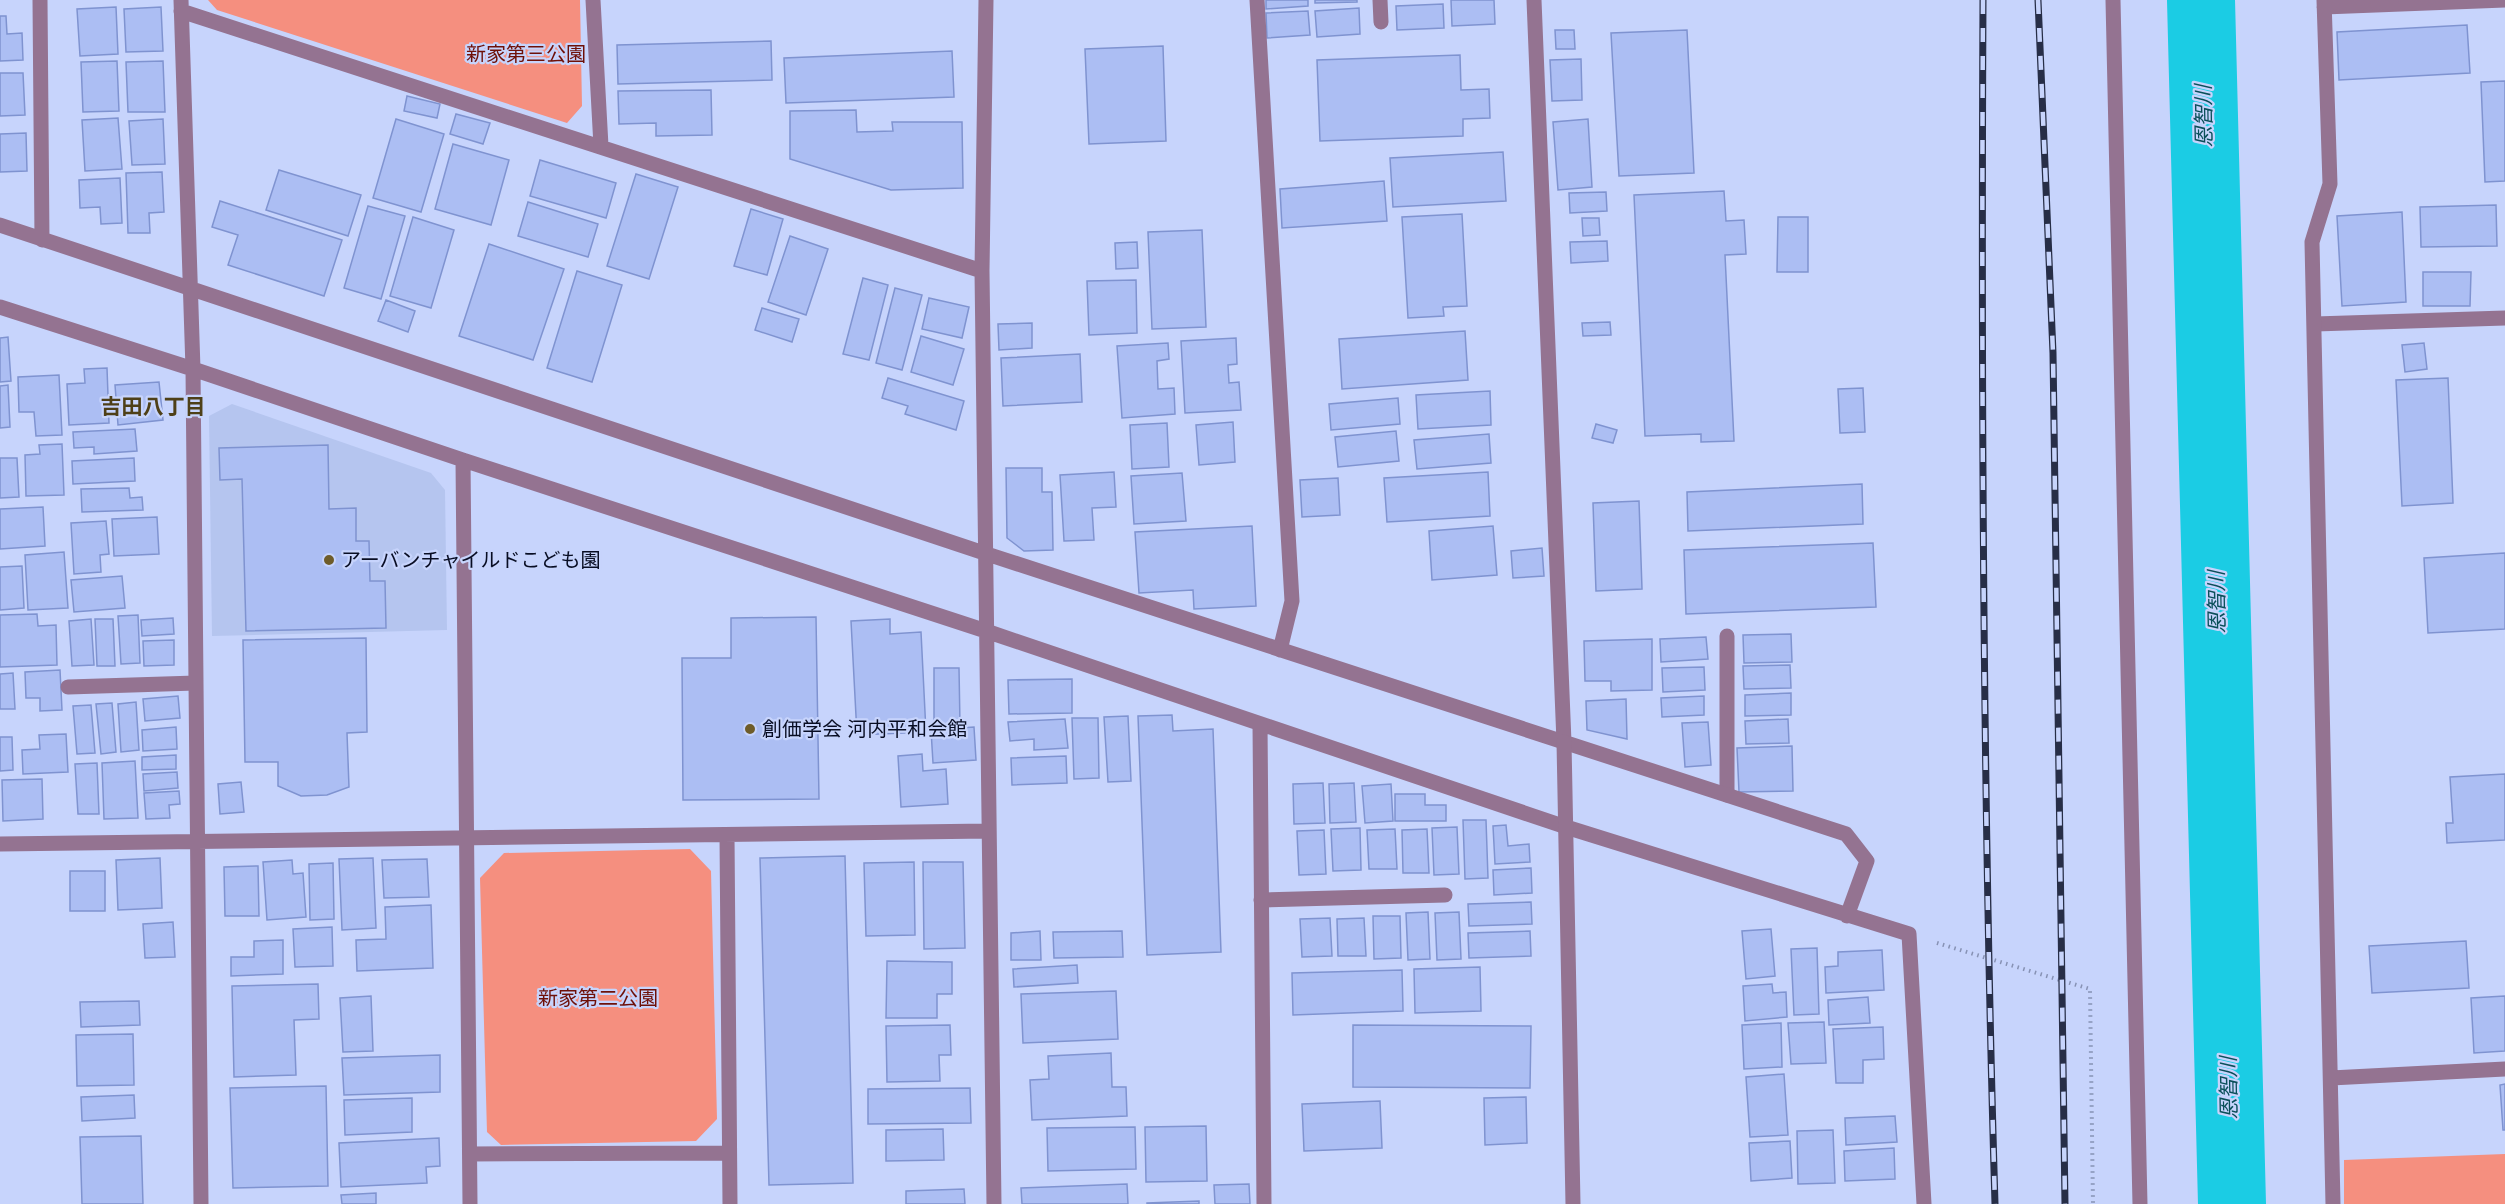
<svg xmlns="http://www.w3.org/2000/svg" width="2505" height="1204" font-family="'DM Sans','Noto Sans JP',sans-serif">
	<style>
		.built { fill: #b5c5ef }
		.green { fill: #f58f7f }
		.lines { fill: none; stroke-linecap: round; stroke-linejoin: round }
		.river { stroke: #1bcce4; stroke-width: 68 }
		.building { fill: #acbef3; stroke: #7f93d0; stroke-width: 1.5 }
		.path { stroke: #8792b4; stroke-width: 4; stroke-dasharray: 1.5 4.5; stroke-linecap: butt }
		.service { stroke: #947391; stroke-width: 15 }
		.minor { stroke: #947391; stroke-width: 15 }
		.tertiary { stroke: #947391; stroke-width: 15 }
		.rail-casing { stroke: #272e47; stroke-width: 7 }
		.rail { stroke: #c7d4fc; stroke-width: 4.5; stroke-dasharray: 14; stroke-linecap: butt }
		.poi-dot { fill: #6e5c2a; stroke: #c7d4fc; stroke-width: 2 }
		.labels { text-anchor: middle; stroke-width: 4.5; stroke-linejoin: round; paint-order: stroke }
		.park-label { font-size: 20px; fill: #6e1008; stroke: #c7d4fc }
		.poi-label { font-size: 20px; fill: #080d23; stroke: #c7d4fc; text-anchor: start }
		.water-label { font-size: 21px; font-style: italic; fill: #0a4f59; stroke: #c7d4fc }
		.neighbourhood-label { font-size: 21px; font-weight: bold; fill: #4e4018; stroke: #c7d4fc }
	</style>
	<rect width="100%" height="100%" fill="#c7d4fc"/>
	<path class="built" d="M232,404L431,473L445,490L447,630L212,636L209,416Z"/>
	<path class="green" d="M208,0H580L582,106L567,123L217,10Z
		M690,849L711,871L717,1119L696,1141L501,1145L487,1132L480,878L504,853Z
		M2505,1154V1204H2344V1160Z"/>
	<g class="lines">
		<path class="river" d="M2201,0L2232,1204"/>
	</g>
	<path class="building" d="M1266,0H1308V6L1266,9Z
		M1315,0H1357V2L1315,3Z
		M1451,0H1494L1495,24L1452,26Z
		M1443,4L1444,28L1397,30L1396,6Z
		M116,7L118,54L80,56L77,9Z
		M161,7L163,51L126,52L124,9Z
		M1359,8L1360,34L1317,37L1315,11Z
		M1308,11L1310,35L1267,38L1266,13Z
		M0,16H6L7,34L22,33L23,60L0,61Z
		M2467,25L2470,73L2339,80L2337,32Z
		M1555,30H1574L1575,49H1556Z
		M1687,30L1694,173L1619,176L1611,33Z
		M771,41L772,80L618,84L617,45Z
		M1163,46L1166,141L1089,144L1085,49Z
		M952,51L954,97L786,103L784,58Z
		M1460,55L1461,90L1489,89L1490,118L1463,119V136L1320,141L1317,60Z
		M1581,59L1582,100L1552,101L1550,60Z
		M117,61L119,111L83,112L81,62Z
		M163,61L165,112H128L126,62Z
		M0,73H23L25,115L0,116Z
		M2505,81V181L2485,182L2481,82Z
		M711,90L712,135L656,136V123L619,124L618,91Z
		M407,96L440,104L437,118L404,111Z
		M856,110L857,132L893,131L892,122H962L963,188L891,190L790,159V111Z
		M456,114L490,123L483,144L450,134Z
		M118,118L122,169L85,171L82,120Z
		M163,119L165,164L132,165L129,121Z
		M396,119L444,134L421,212L373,198Z
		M1588,119L1592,187L1558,190L1553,122Z
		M26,133L27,171L0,172V134Z
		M453,144L509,160L491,225L435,209Z
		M1503,152L1506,201L1393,207L1390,158Z
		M540,160L616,183L606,218L530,196Z
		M279,170L361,195L348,236L266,210Z
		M162,172L164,212L149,213L150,233H128L126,173Z
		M636,174L678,187L649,279L607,266Z
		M120,178L122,223L101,224L100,207L80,208L79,180Z
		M1384,181L1387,221L1282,228L1280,189Z
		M1724,191L1726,221L1744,220L1746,254L1725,255L1734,441L1701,442V434L1645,436L1634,195Z
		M1606,192L1607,211L1570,213L1569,193Z
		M220,201L342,240L324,296L228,265L238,235L212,227Z
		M528,202L598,224L588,257L518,236Z
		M2496,205L2497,246L2421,247L2420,207Z
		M368,206L405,216L381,299L344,288Z
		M751,209L783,219L767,275L734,266Z
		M2402,212L2406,302L2342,306L2337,216Z
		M1462,214L1467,306L1443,307L1444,316L1408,318L1402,217Z
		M413,217L454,230L431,308L390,296Z
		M1778,217H1808V272H1777Z
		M1582,218H1599L1600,235L1583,236Z
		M1202,230L1206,327L1152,329L1148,232Z
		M790,236L828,249L806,315L768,302Z
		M1607,241L1608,261L1571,263L1570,242Z
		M1137,242L1138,268L1116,269L1115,243Z
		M489,244L564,269L533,360L459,336Z
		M577,271L622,285L592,382L547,368Z
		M2423,272H2471L2470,306H2423Z
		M863,278L888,285L869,360L843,354Z
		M1136,280L1137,333L1089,335L1087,281Z
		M895,288L922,295L902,370L876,363Z
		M929,298L969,307L962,338L922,329Z
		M386,300L415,311L408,332L378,321Z
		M762,308L799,319L792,342L755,330Z
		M1610,322L1611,335L1583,336L1582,323Z
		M1032,323V348L999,350L998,324Z
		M1465,331L1468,380L1342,389L1339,339Z
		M921,336L964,349L953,385L911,372Z
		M8,337L11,381L0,382V338Z
		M1236,338L1237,364L1228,365L1229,383L1239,382L1241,410L1185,413L1181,341Z
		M1168,343L1169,359L1157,361L1158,389L1174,388L1175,414L1122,418L1117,346Z
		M2424,343L2427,369L2405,372L2402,345Z
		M1080,354L1082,402L1003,406L1001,358Z
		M107,368L109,423L69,425L67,384L85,383L84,369Z
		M59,375L62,435L36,436L34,412H19L18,377Z
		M888,378L964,401L956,430L905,414L908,406L882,398Z
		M2448,378L2453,503L2402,506L2396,380Z
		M159,382L163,420L118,425L115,385Z
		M8,385L10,427L0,428V386Z
		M1863,388L1865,432L1840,433L1838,389Z
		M1490,391L1491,425L1418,429L1416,395Z
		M1398,398L1400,424L1331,430L1329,404Z
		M1233,422L1235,462L1199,465L1196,425Z
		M1167,423L1169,467L1132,469L1130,425Z
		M1596,424L1617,430L1613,443L1592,438Z
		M135,429L137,451L94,454V447L74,448L73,432Z
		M1396,431L1399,461L1338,467L1335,437Z
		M1489,434L1491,463L1417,469L1414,440Z
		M62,444L64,495L26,496L25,455L40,454L39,445Z
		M328,445L329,509L356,508V541H369L370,581H385L386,628L246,631L242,479L220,480L219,448Z
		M0,458H17L19,497L0,498Z
		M134,458L135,481L73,484L72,461Z
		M1006,468H1042V492H1052L1053,550L1024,551L1007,538Z
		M1114,472L1116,507L1092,508L1094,540L1064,541L1060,475Z
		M1488,472L1490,516L1387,522L1384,478Z
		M1182,473L1186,521L1134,524L1131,476Z
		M1338,478L1340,515L1302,517L1300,480Z
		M1862,484L1863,524L1688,531L1687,492Z
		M129,488L130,498L142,497L143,510L82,512L81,489Z
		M1639,501L1642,589L1596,591L1593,503Z
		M43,507L45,546L0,549V509Z
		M157,517L159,554L114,556L112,519Z
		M106,521L109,554L100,555L101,572L74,574L71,523Z
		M1252,526L1256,606L1194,609L1193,590L1139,593L1135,532Z
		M1493,526L1497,575L1432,580L1429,531Z
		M1873,543L1876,607L1686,614L1684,550Z
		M1542,548L1544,576L1513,578L1511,551Z
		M64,552L68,608L28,610L25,555Z
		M2505,553V629L2428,633L2424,558Z
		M22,566L24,608L0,610V567Z
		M122,576L125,608L74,612L71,580Z
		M37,614L38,626L56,625L57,665L0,667V615Z
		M138,615L140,663L121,664L118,616Z
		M816,617L819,799L683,800L682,658H731V618Z
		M173,618L174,634L142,636L141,620Z
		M91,619L94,665L72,666L69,621Z
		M95,619H113L115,666H97Z
		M890,619V634L921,632L926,732L857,735L851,621Z
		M1791,634L1792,662L1744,663L1743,635Z
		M1706,637L1708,659L1661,662L1660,639Z
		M366,638L367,732L347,733L349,787L327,795L301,796L278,786V762H245L243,640Z
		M1652,639V690L1611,691V681H1585L1584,641Z
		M174,640V665L144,666L143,641Z
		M1790,665L1791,688L1744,689L1743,666Z
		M1704,667L1705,690L1663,692L1662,668Z
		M934,668H959L960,725H934Z
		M60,670L62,710L40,711V698H26L25,672Z
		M13,673L15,709H0V674Z
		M1072,679V713L1009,714L1008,680Z
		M1791,693V715L1745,716V695Z
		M178,696L180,718L145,721L143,699Z
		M1704,696V715L1662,717L1661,698Z
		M1626,699L1627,739L1587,730L1586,701Z
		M136,702L139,750L121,752L118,704Z
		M112,703L116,752L101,754L96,704Z
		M91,705L95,753L77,754L73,706Z
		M1172,715L1173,731L1213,729L1221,952L1147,955L1138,716Z
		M1128,716L1131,781L1108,782L1104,717Z
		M1072,718H1098L1099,778L1074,779Z
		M1065,719L1068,748L1034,750V739L1010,741L1008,722Z
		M1788,719L1789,743L1746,744L1745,721Z
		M1708,722L1711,765L1685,767L1682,723Z
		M176,727L177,749L143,751L142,730Z
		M974,727L976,760L933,763L931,730Z
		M66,734L68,772L23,774L22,750L40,749L39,735Z
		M0,737H12L13,770L0,771Z
		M1792,746L1793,791L1739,792L1737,748Z
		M922,754L923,771L946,769L948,804L901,807L898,756Z
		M176,755V769L142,770V757Z
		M1066,756L1067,783L1012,785L1011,758Z
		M135,761L138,818L104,819L102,763Z
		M97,763L99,814H78L75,764Z
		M177,772L178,788L144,791L143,774Z
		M2505,774V840L2447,843L2446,823H2453L2450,777Z
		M42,779L43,819L3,821L2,780Z
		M241,782L244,812L220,814L218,784Z
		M1323,783L1325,823L1294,824L1293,784Z
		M1354,783L1356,822L1330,823L1329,784Z
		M1391,784L1393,821L1365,823L1362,786Z
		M179,791L180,804L169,805L170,818L146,819L144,793Z
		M1395,794H1425V805H1446V821H1395Z
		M1463,820H1486L1488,878L1465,879Z
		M1506,825L1508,846L1529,844L1530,862L1495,864L1493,826Z
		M1457,827L1459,874L1434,875L1432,828Z
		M1360,828L1361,870L1333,871L1331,829Z
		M1395,829L1397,869H1369L1367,830Z
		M1427,829L1429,873H1403L1402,830Z
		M1324,830L1326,874L1299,875L1297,831Z
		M845,856L853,1183L769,1185L760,858Z
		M160,858L162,908L118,910L116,860Z
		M373,858L376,928L342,930L339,859Z
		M427,859L429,897L384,898L382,860Z
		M292,860L293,874L303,873L306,917L267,920L263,862Z
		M914,862L915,935L866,936L864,863Z
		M923,862H963L965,948L924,949Z
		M333,863L334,919L310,920L309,864Z
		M258,866L259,916H225L224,867Z
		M1531,868L1532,893L1494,895L1493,870Z
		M70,871H105V911H70Z
		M1531,902L1532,924L1469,926L1468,904Z
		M431,905L433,968L357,971L356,940L386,939L385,907Z
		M1428,912L1430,959L1408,960L1406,913Z
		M1459,912L1461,959L1437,960L1435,913Z
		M1373,916H1400L1401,958L1374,959Z
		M1330,918L1332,956L1302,957L1300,919Z
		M1364,918L1366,956H1338L1337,919Z
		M173,922L175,957L145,958L143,924Z
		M332,927L333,966L295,967L293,929Z
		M1771,929L1775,976L1746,979L1742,931Z
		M1040,931L1041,960H1011V933Z
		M1122,931L1123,957L1054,958L1053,932Z
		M1530,931L1531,956L1469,958L1468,933Z
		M283,940V974L231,976V957H254V941Z
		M2466,941L2469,988L2372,993L2369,946Z
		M1817,948L1819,1014L1794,1015L1791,949Z
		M1882,950L1884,990L1826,993L1825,967L1838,966V952Z
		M887,961L952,962V994H937V1018H886Z
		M1077,965L1078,983L1014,987L1013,969Z
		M1480,967L1481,1011L1415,1013L1414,969Z
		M1402,970L1403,1011L1293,1015L1292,973Z
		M318,984L319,1019L294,1020L296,1075L234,1077L232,986Z
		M1772,984L1773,993L1786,992L1787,1017L1745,1021L1743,986Z
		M1116,991L1118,1039L1023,1043L1021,994Z
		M371,996L373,1051L343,1052L340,998Z
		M2505,996V1051L2474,1053L2471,998Z
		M1868,997L1870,1023L1829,1025L1828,1000Z
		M139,1001L140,1025L81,1027L80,1002Z
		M1824,1022L1826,1063L1791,1064L1788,1023Z
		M1781,1023L1782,1067L1744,1069L1742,1025Z
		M950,1025L951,1055H939L940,1081L887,1082L886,1026Z
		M1353,1025L1531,1026L1530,1088L1353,1087Z
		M1883,1027L1884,1059L1863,1060V1083H1836L1833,1029Z
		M133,1034L134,1085L77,1086L76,1035Z
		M1111,1053L1112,1087H1126L1127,1116L1032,1120L1030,1080L1049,1079L1048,1056Z
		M440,1055V1092L344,1095L342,1058Z
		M1784,1074L1788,1135L1750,1137L1746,1077Z
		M2505,1084V1130H2503L2500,1085Z
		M326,1086L328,1186L233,1188L230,1088Z
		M970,1088L971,1123L868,1124V1089Z
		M134,1095L135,1118L82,1121L81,1097Z
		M1526,1097L1527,1143L1485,1145L1484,1098Z
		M412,1098V1132L345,1135L344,1100Z
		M1380,1101L1382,1148L1304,1151L1302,1104Z
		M1895,1116L1897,1142L1846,1145L1845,1118Z
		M1206,1126L1207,1181L1146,1182L1145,1127Z
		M1135,1127L1136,1169L1048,1171L1047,1128Z
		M943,1129L944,1160L886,1161V1130Z
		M1833,1130L1835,1183L1798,1184L1797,1131Z
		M141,1136L143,1204H82L80,1137Z
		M439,1138L440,1166L426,1167L427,1183L341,1187L339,1143Z
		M1790,1141L1792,1178L1751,1181L1749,1143Z
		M1894,1148L1895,1179L1845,1181L1844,1151Z
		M1127,1184L1128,1204H1022L1021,1188Z
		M1249,1184L1250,1204H1215L1214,1185Z
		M964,1189L965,1204H906V1191Z
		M376,1193V1204H342L341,1195Z
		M1199,1201V1204H1147V1203Z"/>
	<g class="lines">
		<path class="path" d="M1937,943L2090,989L2093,1204"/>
		<path class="service" d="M1380,0L1381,22
			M2113,0L2140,1204
			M2315,324L2505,318
			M1727,636V795
			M1261,900L1445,895"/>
		<path class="minor" d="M40,0L42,240
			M181,0L193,369L201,1204
			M593,0L601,146
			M986,0L982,271L994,1204
			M1257,0L1292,601L1280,650
			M1534,0L1564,742
			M2324,0L2330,184L2312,242L2333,1204
			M2324,7L2505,0
			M181,11L982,271
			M0,225L987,554L1846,834L1867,861L1847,916
			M0,307L193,369L463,460L986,631L1566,827L1909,934L1924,1204
			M463,460L470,1204
			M68,687L196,683
			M1260,724L1264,1204
			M727,835L730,1204
			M0,844L988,831
			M2331,1078L2505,1069
			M470,1154L729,1153"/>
		<path class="tertiary" d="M1564,742L1573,1204"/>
		<defs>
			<path id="rail" d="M1983,0C1981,401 1983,803 1995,1204
				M2038,0L2053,353L2065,1204"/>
		</defs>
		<use href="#rail" class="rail-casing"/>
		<use href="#rail" class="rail"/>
	</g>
	<g class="poi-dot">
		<circle cx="329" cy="560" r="6"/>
		<circle cx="750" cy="729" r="6"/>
	</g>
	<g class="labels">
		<g class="park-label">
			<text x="526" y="61">新家第三公園</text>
			<text x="598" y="1005">新家第二公園</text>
		</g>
		<g class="poi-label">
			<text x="341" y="567">アーバンチャイルドこども園</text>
			<text x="762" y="736">創価学会 河内平和会館</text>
		</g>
		<g class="water-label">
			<text transform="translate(2204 116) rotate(-91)" y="7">恩智川</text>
			<text transform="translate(2217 602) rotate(-91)" y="7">恩智川</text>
			<text transform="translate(2229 1088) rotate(-91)" y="7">恩智川</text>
		</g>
		<g class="neighbourhood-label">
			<text x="153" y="414">吉田八丁目</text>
		</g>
	</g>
</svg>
